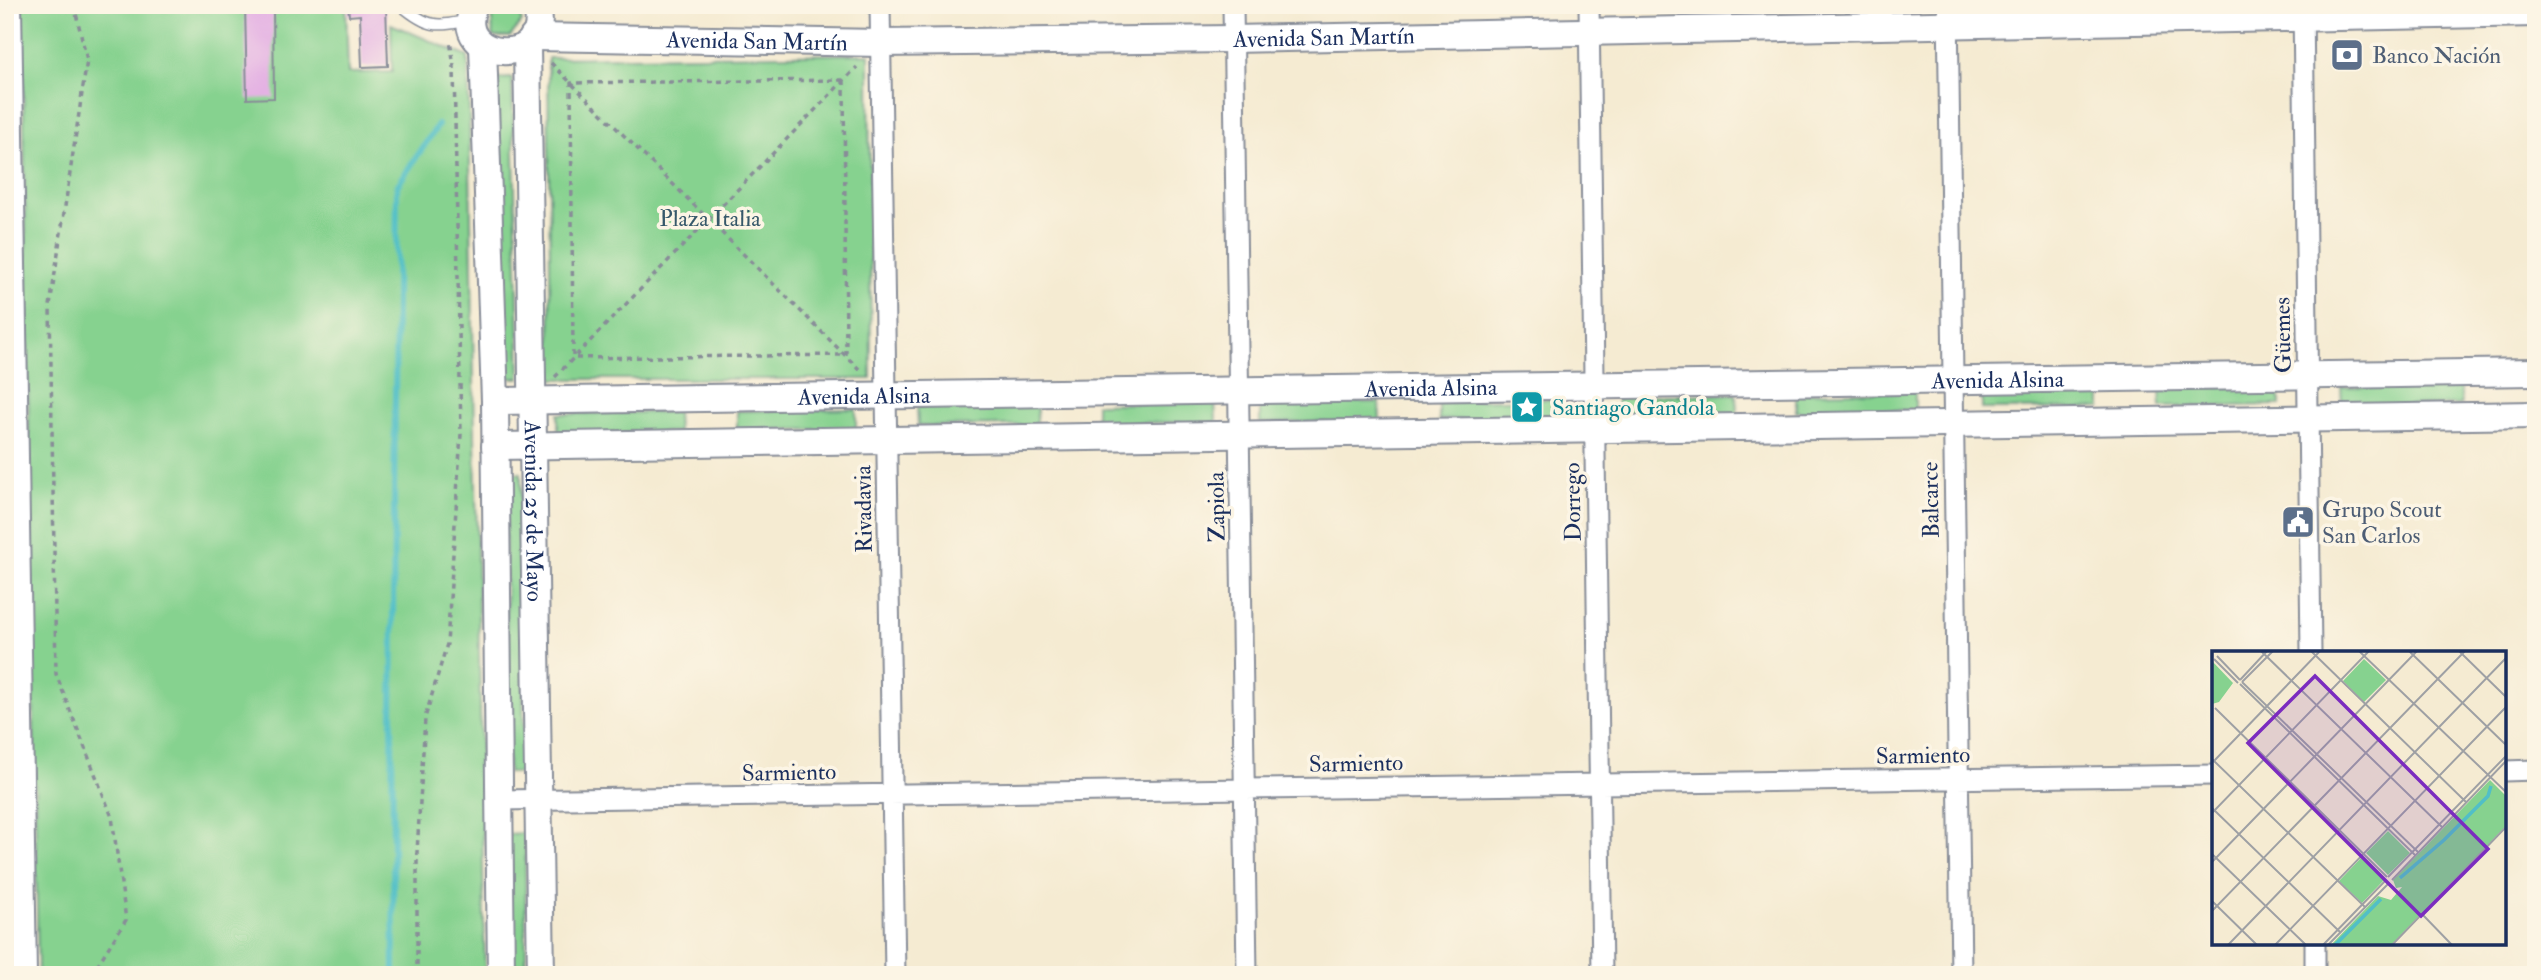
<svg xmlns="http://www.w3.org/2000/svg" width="2541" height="980" font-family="'IM FELL Double Pica',serif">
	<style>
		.green { fill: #86d28f; stroke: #508076; stroke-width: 2 }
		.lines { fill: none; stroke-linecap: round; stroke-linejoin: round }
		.stream { stroke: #51bfc7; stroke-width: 6 }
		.building { fill: #e2ace3 }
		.lane-casing { stroke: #888d98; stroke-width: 13 }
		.street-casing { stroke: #888d98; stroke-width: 23 }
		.secondary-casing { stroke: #888d98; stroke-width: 30 }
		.path { stroke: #888d98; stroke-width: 3.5; stroke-dasharray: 5 5; stroke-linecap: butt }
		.lane { stroke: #fff; stroke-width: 10 }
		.street { stroke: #fff; stroke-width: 19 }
		.secondary { stroke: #fff; stroke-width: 26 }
		.labels { text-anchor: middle; stroke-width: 7; stroke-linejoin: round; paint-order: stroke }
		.street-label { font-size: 23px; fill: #1b2f5e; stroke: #fcf5e5 }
		.service-label { font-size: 23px; fill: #4e5e75; stroke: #fcf5e5; text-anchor: start }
		.park-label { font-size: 23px; fill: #36586a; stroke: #fcf5e5 }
		.culture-label { font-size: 23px; fill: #0d838f; stroke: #fcf5e5; text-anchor: start }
		.inset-river { fill: none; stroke: #51bfc7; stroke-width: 3.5 }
		.inset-road { fill: none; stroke: #9ea0a4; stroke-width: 2 }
		.view { fill: #7b2cbf; fill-opacity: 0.15; stroke: #7b2cbf; stroke-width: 3.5 }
		.inset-edge { fill: none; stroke: #1b2f5e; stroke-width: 3.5 }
	</style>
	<rect width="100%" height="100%" fill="#fcf5e5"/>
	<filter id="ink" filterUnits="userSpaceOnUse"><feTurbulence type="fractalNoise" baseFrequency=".0143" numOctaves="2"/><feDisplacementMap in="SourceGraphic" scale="14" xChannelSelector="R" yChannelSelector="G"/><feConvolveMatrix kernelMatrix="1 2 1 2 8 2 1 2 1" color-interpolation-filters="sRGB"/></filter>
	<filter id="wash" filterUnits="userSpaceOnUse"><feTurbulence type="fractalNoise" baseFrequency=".00686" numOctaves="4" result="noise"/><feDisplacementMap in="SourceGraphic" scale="28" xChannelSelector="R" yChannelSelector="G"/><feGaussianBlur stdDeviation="1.57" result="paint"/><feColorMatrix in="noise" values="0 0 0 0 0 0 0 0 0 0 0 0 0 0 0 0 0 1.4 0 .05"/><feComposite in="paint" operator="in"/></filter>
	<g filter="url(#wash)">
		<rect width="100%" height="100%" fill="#f5ebd2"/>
		<path class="green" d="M22,5H346L348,73L392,72L391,24L468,57L485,975H38Z
			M491,5H515L522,21L510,37H493Z
			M869,54L871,379H551L548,58Z
			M512,78L520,378H505L496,79Z
			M2280,386V405L2161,407L2160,387Z
			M2461,386V405L2342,407L2341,387Z
			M2101,389V408L1982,409V390Z
			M1915,391V410L1796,412V393Z
			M1736,394L1737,413L1617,415V396Z
			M1558,399V418L1439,420V401Z
			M1215,402L1216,422L1096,423V404Z
			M1379,402L1380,421L1260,423V404Z
			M1037,405V425L918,426L917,407Z
			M856,409V429L737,430V411Z
			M677,412L678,432L558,434V414Z
			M505,473H521L524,773H508Z
			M525,833L526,975H510L508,834Z"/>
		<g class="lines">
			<path class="stream" d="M394,975L392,724L397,186L438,125"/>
		</g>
		<g id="blocks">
			<path class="building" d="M245,5H273L274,98L247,99Z
				M348,5H386L388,66L362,67L360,15L349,16Z"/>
		</g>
	</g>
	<g filter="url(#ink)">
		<use href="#blocks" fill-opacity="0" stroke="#888d98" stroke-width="2"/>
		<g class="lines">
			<defs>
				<path id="lane" d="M401,5C428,28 436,27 470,20"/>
				<path id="street" d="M880,5L895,975
					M1233,5L1247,975
					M1589,5L1602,975
					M1948,5L1961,975
					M2303,6L2311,653
					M2504,771L2536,770
					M500,800L2214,775
					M2315,943V975"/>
				<g id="secondary">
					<path d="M8,5L23,975"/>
					<path d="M474,5C449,64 557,69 536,5"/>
					<path id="s1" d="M533,37L881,43L1233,39L2536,13"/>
					<path id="s2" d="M527,45L541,975"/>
					<path d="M483,46L495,401L501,975"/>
					<path id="s3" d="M495,401L2536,372"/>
					<path d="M495,446L2536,415"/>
				</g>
			</defs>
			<use href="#lane" class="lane-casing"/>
			<use href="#street" class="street-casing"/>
			<use href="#secondary" class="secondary-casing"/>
			<path class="path" d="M74,5L87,60L50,306L56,674L112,817L126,920L91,975
				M551,63L863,373
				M844,80L846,355L573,358L571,83Z
				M555,377L857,67
				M417,975V852L425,718L447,644L461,434L454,67L450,40"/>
			<use href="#lane" class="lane"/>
			<use href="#street" class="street"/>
			<use href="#secondary" class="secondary"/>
		</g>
	</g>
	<defs>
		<symbol id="bank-square" viewBox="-11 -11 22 22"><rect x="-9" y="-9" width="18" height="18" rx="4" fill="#5c6f8a" stroke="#fcf5e5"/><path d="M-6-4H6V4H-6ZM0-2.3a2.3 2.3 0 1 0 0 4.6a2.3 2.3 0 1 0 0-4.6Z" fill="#fff"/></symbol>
		<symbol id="sight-square" viewBox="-11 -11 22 22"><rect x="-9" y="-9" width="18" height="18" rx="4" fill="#0f9aa8" stroke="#fcf5e5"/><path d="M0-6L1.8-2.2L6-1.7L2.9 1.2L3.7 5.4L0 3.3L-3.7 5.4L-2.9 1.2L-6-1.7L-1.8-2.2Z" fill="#fff"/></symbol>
		<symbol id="civic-square" viewBox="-11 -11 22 22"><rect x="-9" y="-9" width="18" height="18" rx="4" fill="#5c6f8a" stroke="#fcf5e5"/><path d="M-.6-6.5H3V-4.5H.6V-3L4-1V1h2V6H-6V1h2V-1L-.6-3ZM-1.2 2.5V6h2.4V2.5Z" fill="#fff"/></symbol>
	</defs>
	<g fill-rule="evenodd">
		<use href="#bank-square" x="2328" y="36" width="38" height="38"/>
		<use href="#sight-square" x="1508" y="388" width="38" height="38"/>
		<use href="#civic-square" x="2279" y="503" width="38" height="38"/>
	</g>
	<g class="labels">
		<g class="street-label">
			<text dy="8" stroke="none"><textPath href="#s1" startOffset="791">Avenida San Martín</textPath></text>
			<text dy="8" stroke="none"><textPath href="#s1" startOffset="224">Avenida San Martín</textPath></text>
			<text transform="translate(2282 335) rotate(-91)" y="8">Güemes</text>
			<text dy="8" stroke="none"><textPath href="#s3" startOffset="1503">Avenida Alsina</textPath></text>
			<text dy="8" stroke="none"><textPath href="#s3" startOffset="936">Avenida Alsina</textPath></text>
			<text dy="8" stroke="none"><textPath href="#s3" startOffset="369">Avenida Alsina</textPath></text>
			<text transform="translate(1930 500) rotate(-91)" y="8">Balcarce</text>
			<text transform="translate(1572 502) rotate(-91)" y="8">Dorrego</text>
			<text transform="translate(1216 507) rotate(-91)" y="8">Zapiola</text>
			<text transform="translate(863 509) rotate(-91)" y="8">Rivadavia</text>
			<text dy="8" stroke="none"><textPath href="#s2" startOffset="466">Avenida 25 de Mayo</textPath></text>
			<text transform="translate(1923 755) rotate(-1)" y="8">Sarmiento</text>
			<text transform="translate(1356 763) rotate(-1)" y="8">Sarmiento</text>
			<text transform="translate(789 772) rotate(-1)" y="8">Sarmiento</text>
		</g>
		<g class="service-label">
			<text x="2372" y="63">Banco Nación</text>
			<text x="2322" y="517">Grupo Scout<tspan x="2322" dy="26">San Carlos</tspan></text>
		</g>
		<g class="park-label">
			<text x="710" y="226">Plaza Italia</text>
		</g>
		<g class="culture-label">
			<text x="1552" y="415">Santiago Gandola</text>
		</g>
	</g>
	<g transform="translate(2212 651)">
		<rect width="294" height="294" fill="#f5ebd2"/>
		<path d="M152,8L174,29L152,51L131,30ZM0,10L21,32L7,51L0,53ZM278,129L294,145V175L179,294H119L166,245L179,249L190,236L184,237L181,229ZM176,180L198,202L176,224L154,202ZM149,207L172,229L150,252L127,230Z" fill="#86d28f"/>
		<path class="inset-river" d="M188,227L232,189L276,145L279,135M123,294L169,248"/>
		<path class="inset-road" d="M49,0L230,176M99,0L254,151M147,0L294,141M197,0L294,94M247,0L294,46M5,5L28,29M2,8L26,32M28,29L55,0M30,31L206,201M30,31L61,0M28,33L203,204M3,57L175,226M0,108L153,256M1,111L108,0M0,157L128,281M0,162L157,0M0,203L94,294M0,211L205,0M176,226L294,105M180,229L294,110M0,250L45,294M0,260L253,0M210,263L240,294M16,294L294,7M63,294L294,56M111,294L173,230M116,294L176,233M180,294L294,176"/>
		<path class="view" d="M103,25L276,198L209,265L36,92Z"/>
		<rect width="294" height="294" class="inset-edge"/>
	</g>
	<rect width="2541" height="980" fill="none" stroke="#fcf5e5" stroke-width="28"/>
</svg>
